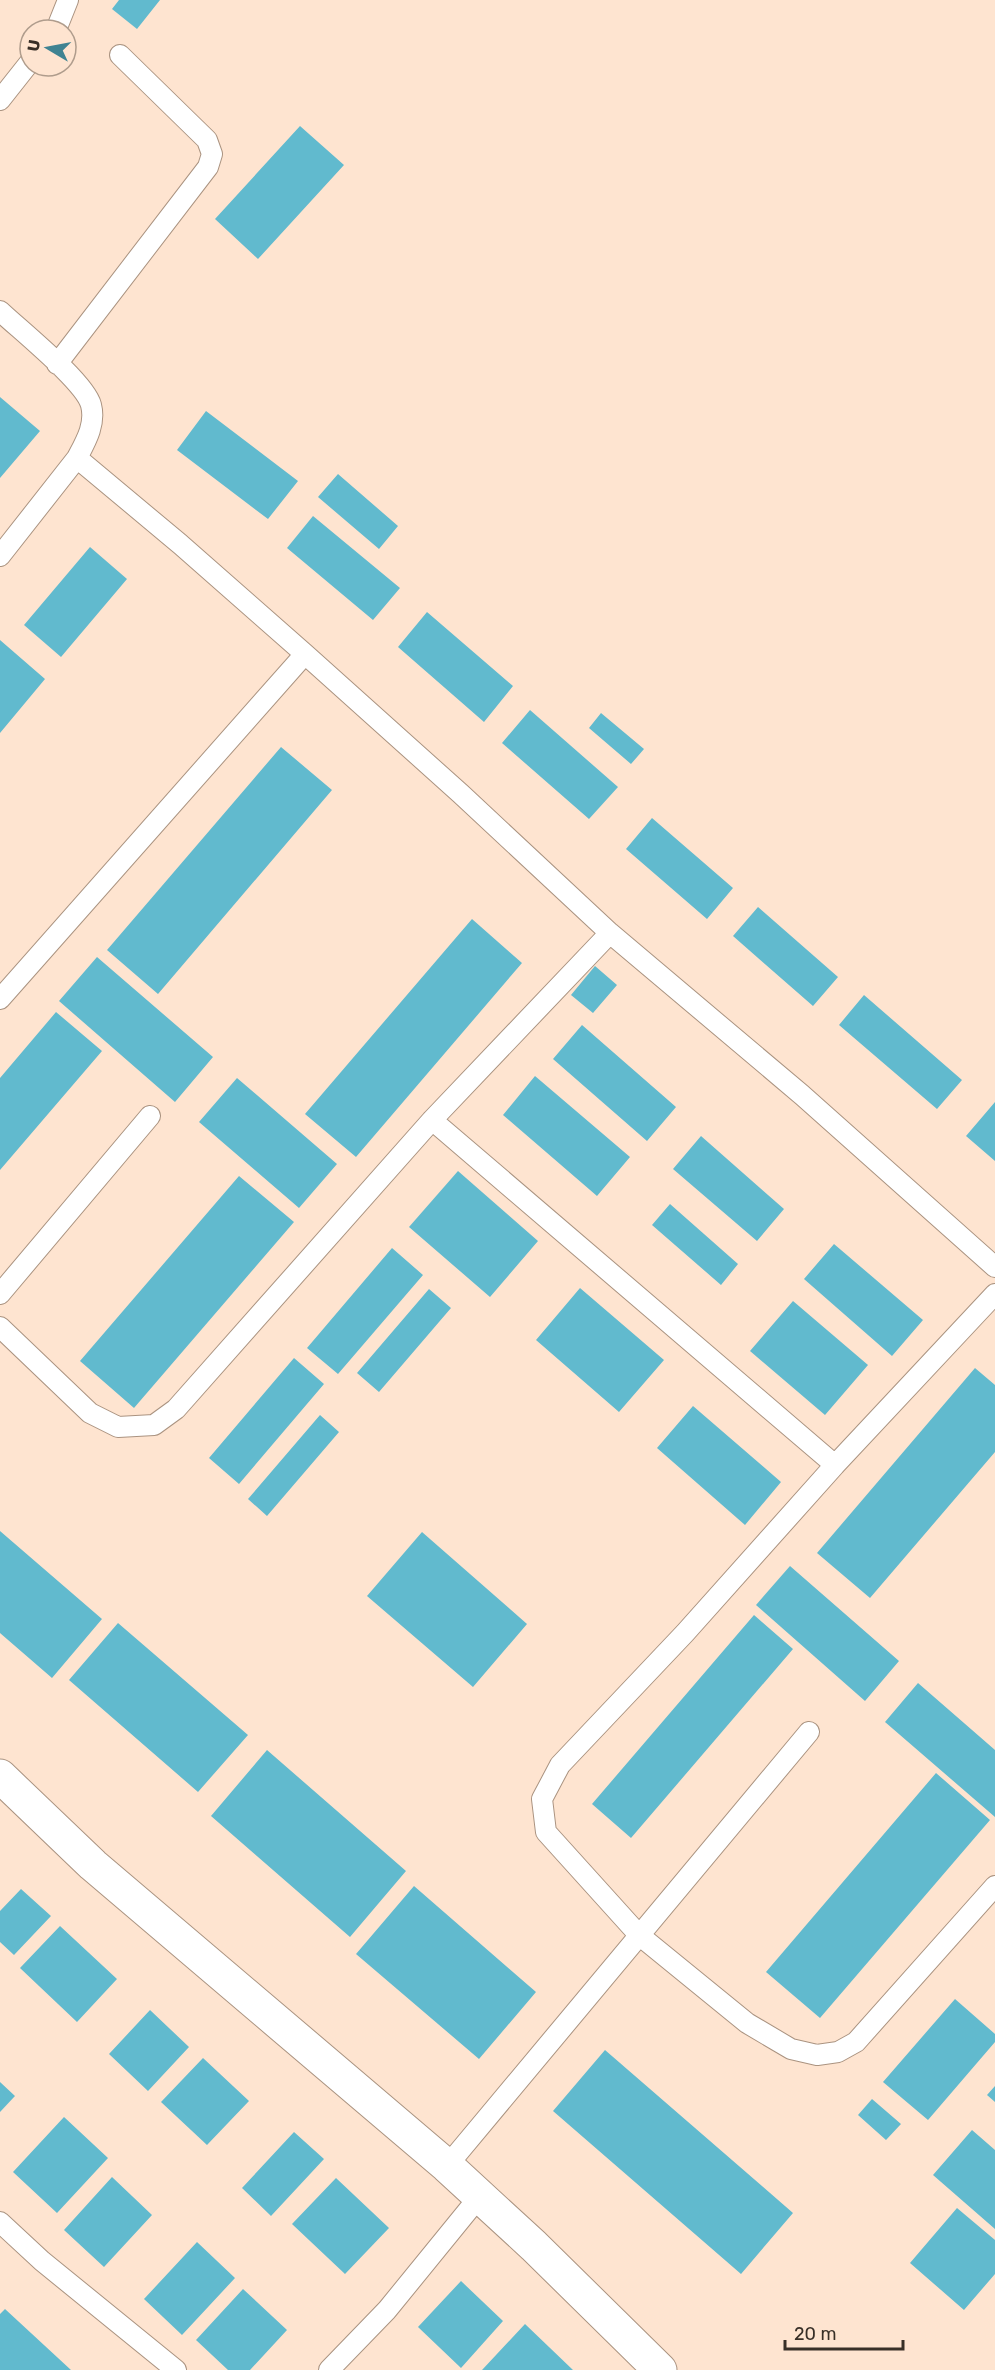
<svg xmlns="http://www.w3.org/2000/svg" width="995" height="2370" font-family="Rubik,sans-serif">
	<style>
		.building { fill: #61bace }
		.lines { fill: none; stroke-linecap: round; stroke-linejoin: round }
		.service-casing { stroke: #aa9380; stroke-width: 22 }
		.minor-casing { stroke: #aa9380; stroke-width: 35 }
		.service { stroke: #fff; stroke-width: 20 }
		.minor { stroke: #fff; stroke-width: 33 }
	</style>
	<rect width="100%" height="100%" fill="#fee4d0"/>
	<path class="building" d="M119,0H160L137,29L112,9Z
		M300,126L344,165L258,259L215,219Z
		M0,397L40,431L0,478Z
		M206,411L298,481L268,519L177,450Z
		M338,474L398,526L379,549L318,497Z
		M313,516L400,588L373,620L287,548Z
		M90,547L127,579L61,657L24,625Z
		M427,612L513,686L484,722L398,647Z
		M0,640L45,679L0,733Z
		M530,710L618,787L589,819L502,743Z
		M601,713L644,749L631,764L589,728Z
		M281,747L332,790L158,994L107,950Z
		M652,818L733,888L707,919L626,849Z
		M758,907L838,977L813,1006L733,936Z
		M472,919L522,963L356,1157L305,1114Z
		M97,957L213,1057L175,1102L59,1001Z
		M595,966L617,985L593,1013L571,995Z
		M864,995L962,1080L937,1109L839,1025Z
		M56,1012L102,1051L0,1170V1078Z
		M582,1025L676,1107L647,1141L553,1059Z
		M535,1076L630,1157L597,1196L503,1115Z
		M237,1078L337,1164L299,1208L199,1122Z
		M995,1102V1161L966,1136Z
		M701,1136L784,1209L757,1241L673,1169Z
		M458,1171L538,1241L490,1297L409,1227Z
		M239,1176L294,1222L134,1408L80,1361Z
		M670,1204L738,1264L721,1285L652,1225Z
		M834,1244L923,1320L892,1356L804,1279Z
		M392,1248L423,1275L338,1374L307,1348Z
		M580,1288L664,1360L619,1412L536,1340Z
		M429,1289L451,1308L379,1392L357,1373Z
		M793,1301L868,1365L825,1415L750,1351Z
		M294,1358L324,1384L239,1484L209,1458Z
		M975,1368L995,1385V1452L870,1598L817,1553Z
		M693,1406L781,1482L745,1525L657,1448Z
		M320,1415L339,1432L267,1516L248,1499Z
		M0,1531L102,1619L52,1678L0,1633Z
		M422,1532L527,1624L473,1687L367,1596Z
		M790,1566L899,1661L865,1701L756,1605Z
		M754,1615L793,1649L631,1838L592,1804Z
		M118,1623L248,1735L198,1792L69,1680Z
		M918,1683L995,1750V1817L885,1722Z
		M267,1750L406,1871L350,1937L211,1816Z
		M936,1773L990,1820L820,2018L766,1972Z
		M414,1886L536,1992L479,2059L356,1954Z
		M21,1889L51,1916L14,1955L0,1942V1911Z
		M60,1926L117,1979L77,2022L20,1968Z
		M955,1999L995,2034V2042L928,2120L883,2082Z
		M150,2010L189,2047L148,2091L109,2054Z
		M605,2050L793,2213L741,2274L553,2111Z
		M203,2058L249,2101L207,2145L161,2102Z
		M0,2082L15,2096L0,2112Z
		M995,2086V2102L987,2095Z
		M872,2099L901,2124L886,2140L858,2115Z
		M64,2117L108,2158L57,2213L13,2172Z
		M972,2130L995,2150V2229L933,2175Z
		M294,2132L324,2159L271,2216L242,2188Z
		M112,2177L152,2215L104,2267L64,2230Z
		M336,2178L389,2228L345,2274L292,2224Z
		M957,2208L995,2240V2274L964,2310L910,2263Z
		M197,2242L235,2278L182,2335L144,2299Z
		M461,2281L503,2321L461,2368L418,2327Z
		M243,2289L287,2330L250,2370H228L196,2340Z
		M5,2309L71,2370H0V2314Z
		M525,2324L573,2370H482Z"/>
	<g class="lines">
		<defs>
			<path id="service" d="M56,30L68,0
				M0,100L30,62
				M0,311C20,330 85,382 91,405C96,424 86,441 77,458
				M57,364L208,167L212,154L207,140L120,55
				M0,556L77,458L180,544L305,654L461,794L610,933L802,1095L995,1267
				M0,999L305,654
				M432,1120L835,1465
				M0,1294L150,1116
				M995,1294L835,1465L685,1633L560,1765L542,1799L546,1832L639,1935L747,2023L791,2049L817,2055L838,2052L856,2042L995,1886
				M0,1327L90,1413L118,1427L154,1425L176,1409L432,1120L610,933
				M447,2166L809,1732
				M0,2222L42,2261L176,2370
				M329,2370L387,2310L479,2197"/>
			<path id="minor" d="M0,1776L93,1865L447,2166L534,2246L660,2370"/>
		</defs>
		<use href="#service" class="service-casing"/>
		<use href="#minor" class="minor-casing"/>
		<use href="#service" class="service"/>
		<use href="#minor" class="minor"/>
	</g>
	<g transform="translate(48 48) rotate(280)"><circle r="28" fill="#fee4d0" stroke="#af9c8c" stroke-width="1.5"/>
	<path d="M0-4.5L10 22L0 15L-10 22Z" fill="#3f8392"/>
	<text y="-9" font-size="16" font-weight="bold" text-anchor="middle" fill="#382f27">U</text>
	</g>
	<path d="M785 2340v9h118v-9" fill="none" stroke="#382f27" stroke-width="3"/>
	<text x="794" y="2340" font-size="18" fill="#382f27" stroke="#fee4d0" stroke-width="4.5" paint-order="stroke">20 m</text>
</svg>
